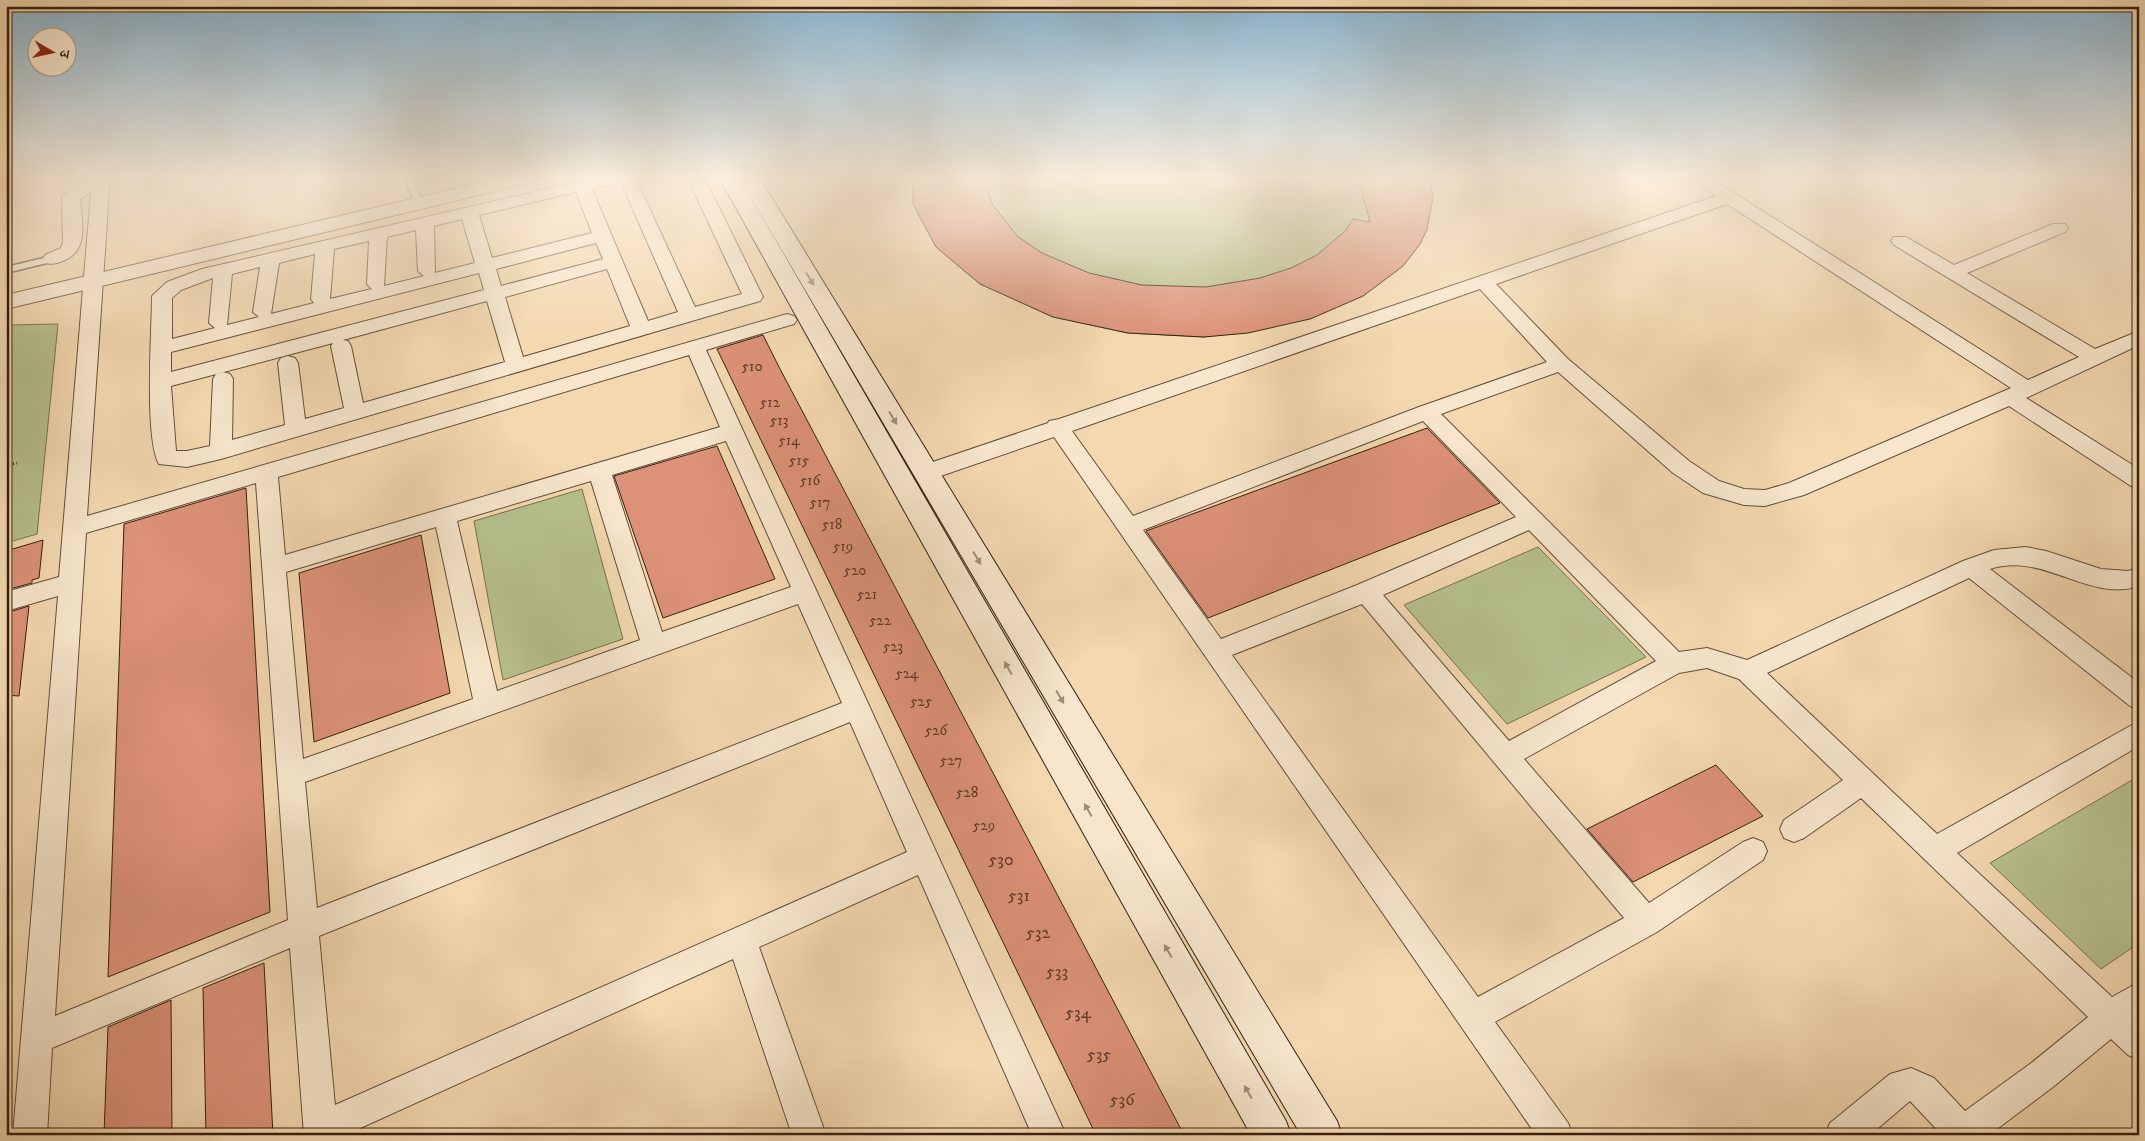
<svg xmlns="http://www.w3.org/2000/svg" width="2145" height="1141" font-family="'IM FELL DW Pica','Noto Serif Devanagari',serif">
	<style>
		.green { fill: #b6c08e; stroke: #76704f }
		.building { fill: #dc9178; stroke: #352010 }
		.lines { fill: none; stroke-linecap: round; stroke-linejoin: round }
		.service-casing { stroke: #644e38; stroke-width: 3 }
		.minor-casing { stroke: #644e38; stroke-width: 2 }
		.tertiary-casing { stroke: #644e38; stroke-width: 2 }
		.secondary-casing { stroke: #352010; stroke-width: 2 }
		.path { stroke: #352010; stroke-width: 3; stroke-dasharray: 1 2.5; stroke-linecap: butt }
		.service { fill: #f7e6cc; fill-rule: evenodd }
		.minor { fill: #f7e6cc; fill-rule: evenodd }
		.tertiary { fill: #f7e6cc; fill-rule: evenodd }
		.secondary { fill: #f7e6cc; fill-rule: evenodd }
		.oneway { fill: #a08d77 }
		.labels { text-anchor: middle; stroke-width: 4; stroke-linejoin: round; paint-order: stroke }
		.number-label { font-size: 15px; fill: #5f3c2a }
		.near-number-label { font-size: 18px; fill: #5f3c2a }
	</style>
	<rect width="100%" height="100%" fill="#f3d8b0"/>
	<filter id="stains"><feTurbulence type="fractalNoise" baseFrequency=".004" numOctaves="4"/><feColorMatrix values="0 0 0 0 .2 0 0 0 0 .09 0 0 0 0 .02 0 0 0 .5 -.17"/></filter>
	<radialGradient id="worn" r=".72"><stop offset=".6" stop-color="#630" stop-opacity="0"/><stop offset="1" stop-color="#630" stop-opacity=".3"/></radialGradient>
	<path class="green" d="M913,177H1429L1433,197L1426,232L1420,244L1403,266L1363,296L1310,319L1204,337L1128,333L1053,317L980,284L936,247L913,204Z
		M58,324L37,534L6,543V325Z
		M582,489L623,639L503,680L474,521Z
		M1538,547L1646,657L1507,724L1404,605Z
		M2139,776V943L2101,969L1990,863Z"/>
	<path class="building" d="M913,177H984L992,204L1017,236L1042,253L1089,273L1142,285L1206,287L1260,278L1291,268L1317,255L1345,231L1353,219L1370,222L1358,177H1429L1433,197L1427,229L1420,244L1403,266L1363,296L1310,319L1248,333L1204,337L1128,333L1053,317L980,284L936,247L913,204Z
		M763,335L779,367L1184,1135H1096L717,349Z
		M1427,428L1500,503L1208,618L1146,531Z
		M717,446L775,579L663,618L614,476Z
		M246,488L270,912L108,977L124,524Z
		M421,535L450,693L314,742L299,573Z
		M43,540L39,578L32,580V583L6,590V551Z
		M29,606L19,696L6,695V613Z
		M1716,765L1763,816L1633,882L1587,829Z
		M264,963L273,1135H206L203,988Z
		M171,1000L172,1135H104L108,1027Z"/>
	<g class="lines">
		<defs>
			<path id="service" d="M405,177H413L422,203L421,205H418L414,203Z
				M52,256L56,259L55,261L6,273V267Z"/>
			<path id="minor" d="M93,177H110L87,516L780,316L787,314L794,316L797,320L794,324L706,350L1066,1135H1032L918,875L759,947L826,1135H792L733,959L345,1135H304L290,948L52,1048L47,1135H13L58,596L6,611V592L59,577L91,193L80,199C82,220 89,250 65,260C58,263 53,265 45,263L43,259L45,255L61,248L63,242L62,197L80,185L92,183ZM689,355L720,427L285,555L278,477ZM726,441L791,587L662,632L612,475ZM591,481L640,640L497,691L457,521ZM256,483L288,920L55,1016L86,533ZM436,527L473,699L303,759L286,572ZM798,604L842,703L317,908L305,782ZM850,722L907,852L335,1105L319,936Z
				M598,177H635L695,307L742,294L687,177H704L763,297L760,301L221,459L187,467L159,464C144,438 152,331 152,296L167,282L202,269ZM621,182L678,312L648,321L592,189ZM576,192L592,233L492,258L479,215ZM462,219L475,263L435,273L434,226ZM416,230L418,271L424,276L384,286L387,237ZM369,241L367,284L372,289L330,299L334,249ZM596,243L603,259L501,286L496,269ZM315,254L311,299L314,303L271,314L279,263ZM260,267L253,312L259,317L227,325L232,274ZM607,269L630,326L523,357L505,297ZM479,273L484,290L171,372V352ZM213,278L209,323L215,328L172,339V298L181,290ZM487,301L505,362L363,403L351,346L348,341L343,340ZM333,343L331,346L344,408L305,419L298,363L295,358L288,356L281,358L278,363L285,425L232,440L233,379L230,374L223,372L216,374L213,379L210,446L187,451H176L171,386Z
				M1690,177H1709L2028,380L2079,357L1894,245L1891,241L1894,237H1906L1954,265L2053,224H2065L2068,228L2065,232L1967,273L2095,349L2139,331V345L2026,398L2139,469V488L2131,486L2009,406L1804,495L1765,506L1744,505L1703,493L1673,473L1558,372L1441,414L1679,652L1707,648L1747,660L1963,561L1994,550L2026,547L2046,551L2101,569L2128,571L2139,568V586C2088,603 2043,551 1990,569L2139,683V709L2130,706L1969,578L1767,673L1937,834L2139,721V746L1957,853L2112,997L2139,982V1016L2135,1019L2139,1022V1060L2128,1055L2111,1039L2053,1087L1989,1135H1942L1910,1101L1870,1135H1825L1830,1123L1890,1074L1911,1068L1934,1078L1965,1111L2030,1064L2088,1017L1861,798L1804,838L1794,842L1784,838L1780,829L1784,820L1843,780L1739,679L1707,668L1679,673L1524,759L1649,903L1743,842L1753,838L1763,842L1767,851L1763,860L1657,932L1495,1022L1568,1123L1573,1135H1536L1054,437L926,481L918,479L915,473L918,467L1048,423L1049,421L1059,419L1716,196ZM1727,204L2011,388L1789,483L1765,490L1744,489L1719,481L1689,461L1568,359L1496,284ZM1480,289L1547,362L1419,407L1133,516L1072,431ZM1423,421L1516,517L1357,585L1221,639L1143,530ZM1529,530L1656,661L1509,741L1383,595ZM1362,604L1624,918L1478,997L1232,655Z"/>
			<path id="tertiary" d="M505,177H539L536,181L529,183L6,309V295Z"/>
			<path id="secondary" d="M719,177H739L1286,1121L1291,1135H1251Z
				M739,177H759L1337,1121L1342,1135H1301Z"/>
		</defs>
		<use href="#service" class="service-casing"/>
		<use href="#minor" class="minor-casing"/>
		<use href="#tertiary" class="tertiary-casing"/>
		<use href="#secondary" class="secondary-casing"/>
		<path class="path" d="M6,465L17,463"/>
		<use href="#service" class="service"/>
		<use href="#minor" class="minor"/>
		<use href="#tertiary" class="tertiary"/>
		<use href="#secondary" class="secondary"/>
	</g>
	<defs><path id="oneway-solid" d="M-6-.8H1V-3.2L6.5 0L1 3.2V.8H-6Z" transform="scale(1.25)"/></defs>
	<g class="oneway">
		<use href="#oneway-solid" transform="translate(810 279) rotate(59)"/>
		<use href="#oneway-solid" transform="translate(893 418) rotate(59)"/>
		<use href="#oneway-solid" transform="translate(977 558) rotate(59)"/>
		<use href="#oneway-solid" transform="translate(1008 668) rotate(-120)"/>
		<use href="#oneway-solid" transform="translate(1060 697) rotate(59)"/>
		<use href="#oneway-solid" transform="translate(1088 810) rotate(-120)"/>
		<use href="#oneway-solid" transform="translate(1168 951) rotate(-120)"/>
		<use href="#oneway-solid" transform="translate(1248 1092) rotate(-120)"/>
	</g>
	<linearGradient id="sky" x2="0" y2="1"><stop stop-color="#8ab6d2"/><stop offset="0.53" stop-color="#faeddb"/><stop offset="1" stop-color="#faeddb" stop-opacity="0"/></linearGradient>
	<rect width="2145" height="337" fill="url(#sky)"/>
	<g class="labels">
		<g class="number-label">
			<text x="752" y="371">510</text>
			<text x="770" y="407">512</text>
			<text x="779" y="425">513</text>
			<text x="789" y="445">514</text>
			<text x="799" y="465">515</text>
			<text x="810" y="485">516</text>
			<text x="820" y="507">517</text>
			<text x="832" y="529">518</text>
			<text x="843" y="551">519</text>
			<text x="855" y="575">520</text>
			<text x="867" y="599">521</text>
			<text x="880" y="625">522</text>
			<text x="893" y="651">523</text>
			<text x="907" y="678">524</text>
			<text x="921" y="706">525</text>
			<text x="936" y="735">526</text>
			<text x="951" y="765">527</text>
			<text x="967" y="797">528</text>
			<text x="984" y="830">529</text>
		</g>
		<g class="near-number-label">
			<text x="1001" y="865">530</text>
			<text x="1019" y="901">531</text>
			<text x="1038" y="938">532</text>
			<text x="1057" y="977">533</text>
			<text x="1078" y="1018">534</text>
			<text x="1099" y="1060">535</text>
			<text x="1122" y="1105">536</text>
		</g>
	</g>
	<rect width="2145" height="1141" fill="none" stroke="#f3d8b0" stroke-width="25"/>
	<rect x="8" y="8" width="2130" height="1126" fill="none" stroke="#352010" stroke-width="2.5"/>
	<rect x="12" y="12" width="2120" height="1116" fill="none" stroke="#352010"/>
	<g transform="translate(52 52) rotate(99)"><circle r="24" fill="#f7e6cc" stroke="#a99781"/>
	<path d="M0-4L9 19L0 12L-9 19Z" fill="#8f2418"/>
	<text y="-8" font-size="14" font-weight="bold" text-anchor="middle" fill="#352010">उ</text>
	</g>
	<rect width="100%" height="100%" filter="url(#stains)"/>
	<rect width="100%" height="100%" fill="url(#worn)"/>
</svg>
